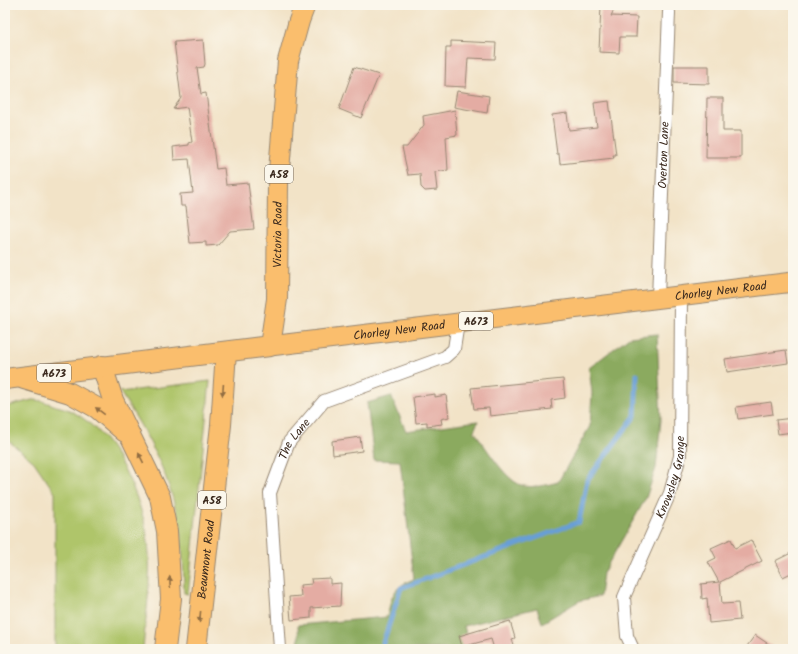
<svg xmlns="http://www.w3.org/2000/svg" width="798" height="654" font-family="Kalam,sans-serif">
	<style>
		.green { fill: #afc56a; stroke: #757844 }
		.forest { fill: #8baa5e; stroke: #636a3e }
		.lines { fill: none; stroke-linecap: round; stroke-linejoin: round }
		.stream { stroke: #689fd6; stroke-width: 5 }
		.building { fill: #e4aca3 }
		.minor-casing { stroke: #968672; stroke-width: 14 }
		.primary-casing { stroke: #968672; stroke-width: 21 }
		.trunk-casing { stroke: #968672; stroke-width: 22 }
		.minor { stroke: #fff; stroke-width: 12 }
		.primary { stroke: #fabe6d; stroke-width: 19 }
		.trunk { stroke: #fabe6d; stroke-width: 20 }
		.oneway { fill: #916d42 }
		.labels { text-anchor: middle; stroke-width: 3; stroke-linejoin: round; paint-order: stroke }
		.shield { fill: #fbf7ec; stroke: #75685c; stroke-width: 1 }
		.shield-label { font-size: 11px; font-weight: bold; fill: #3b2a1e }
		.street-label { font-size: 12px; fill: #3b2a1e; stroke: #fbf7ec }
	</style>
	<rect width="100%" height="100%" fill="#fbf7ec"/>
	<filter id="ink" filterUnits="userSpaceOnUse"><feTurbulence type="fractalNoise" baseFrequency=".025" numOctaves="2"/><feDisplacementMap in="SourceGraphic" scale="8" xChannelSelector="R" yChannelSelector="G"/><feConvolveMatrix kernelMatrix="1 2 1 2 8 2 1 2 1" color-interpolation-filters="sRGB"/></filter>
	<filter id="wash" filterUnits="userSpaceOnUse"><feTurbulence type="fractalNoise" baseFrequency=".012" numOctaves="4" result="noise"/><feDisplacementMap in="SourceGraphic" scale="16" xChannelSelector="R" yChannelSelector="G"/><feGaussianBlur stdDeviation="0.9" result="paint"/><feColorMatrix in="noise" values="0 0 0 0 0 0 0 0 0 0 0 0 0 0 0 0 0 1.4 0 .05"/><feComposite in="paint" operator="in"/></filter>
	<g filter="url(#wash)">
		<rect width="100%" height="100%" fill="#f2e3c7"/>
		<path class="green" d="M210,381L188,594L184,593C184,507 166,463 120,392Z
			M32,400C41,400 48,403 56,406C61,407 68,409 73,412C114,433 143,499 148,543C152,578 146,614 143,649H55V493L34,462L5,438V407Z"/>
		<path class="forest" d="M657,334L661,420L656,468L646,498L603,573L600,596L579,601L542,623L537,608L464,626L470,649H299L298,625L387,617C392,595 393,587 414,579L400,461L374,460L367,403L391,396L406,431L478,421L474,431C484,444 505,480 521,485C532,489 547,485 558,482L590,426L592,393L589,368L629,337Z"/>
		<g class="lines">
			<path class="stream" d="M381,649L401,588L579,522L587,480L635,416L637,374"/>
		</g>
		<g id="blocks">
			<path class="building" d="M601,5H616L611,16L637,17L636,37H620L619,53L599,52Z
				M203,40L205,64L204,67L197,68L201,94L206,93L216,169L224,168L226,185L248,183L254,229L230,231L218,245L206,246V242L190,243L186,206H181L180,194L193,193L189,159L174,160L173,147L189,145V143L192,142L187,107L173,109L181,98L174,42Z
				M451,41L496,43L495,59L468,58L466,87L445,86L446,47H451Z
				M674,66H709V84L674,83Z
				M354,67L379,75L361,118L339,109Z
				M457,91L489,96L487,113L454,107Z
				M707,98H723V131H741V158H706Z
				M609,101L616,155H613L614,158L560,164L559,154H557L552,115L567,113L569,130L597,127L594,103Z
				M455,110L457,135L446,137L448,170L435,172L437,190L425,191L421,187L420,174L408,175L402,147H407L424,125L423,116Z
				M786,350L788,363L727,372L725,359Z
				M563,379L565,398L551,400L552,409L490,416L489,408L474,409L471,388Z
				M435,394V397L446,395L449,417L441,419L442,424L427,426V422L416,423L413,397Z
				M771,402L773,414L738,419L736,407Z
				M793,418V432L778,434L776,420Z
				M360,437L362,451L333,455L332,441Z
				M731,539L735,548L751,540L762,561L720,582L722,604L738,603L740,620L709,623L707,598L702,599L701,584L719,582L708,562L716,558L711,548Z
				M793,552V572L783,577L775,561Z
				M330,578V584L341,583L340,606L311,608V618L291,620L289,597L301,596L300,585L312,584L311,579Z
				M510,621L515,638L512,639L515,649H494L491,639L462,647L459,636Z
				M755,635L776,649H745Z"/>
		</g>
	</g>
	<g filter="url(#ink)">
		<use href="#blocks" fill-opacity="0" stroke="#968672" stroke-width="1"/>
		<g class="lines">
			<defs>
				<g id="minor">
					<path id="s1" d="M658,298L669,12"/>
					<path id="s2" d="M280,649L270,493L289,442L324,401L445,357L454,349L458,323"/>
					<path id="s3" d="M633,649L627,636L624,597L670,493L680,456L681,295"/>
				</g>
				<g id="primary">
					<path id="s4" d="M270,346L793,282"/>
				</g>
				<g id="trunk">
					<path d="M102,366L113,400L160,497L167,531L171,599L165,649"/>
					<path id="s5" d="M5,379L270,346L277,299L278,183L288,61L299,21L305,5"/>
					<path d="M24,379L70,393L97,408L125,432"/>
					<path id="s6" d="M196,649L221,425L226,352"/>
				</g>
			</defs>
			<use href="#minor" class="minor-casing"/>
			<use href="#primary" class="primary-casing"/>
			<use href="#trunk" class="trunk-casing"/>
			<use href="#minor" class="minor"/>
			<use href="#primary" class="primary"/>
			<use href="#trunk" class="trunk"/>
		</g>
		<defs><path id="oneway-solid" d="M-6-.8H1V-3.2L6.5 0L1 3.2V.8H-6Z"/></defs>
		<g class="oneway">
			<use href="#oneway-solid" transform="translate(223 390) rotate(94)"/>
			<use href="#oneway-solid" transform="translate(100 411) rotate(-143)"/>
			<use href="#oneway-solid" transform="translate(141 458) rotate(-117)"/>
			<use href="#oneway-solid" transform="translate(170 582) rotate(-93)"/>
			<use href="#oneway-solid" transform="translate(200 617) rotate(96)"/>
		</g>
	</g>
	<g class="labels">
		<g class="shield">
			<rect x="265" y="165" width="28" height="18" rx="3"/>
			<rect x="459" y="312" width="34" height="18" rx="3"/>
			<rect x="37" y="364" width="34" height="18" rx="3"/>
			<rect x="198" y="491" width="28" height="18" rx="3"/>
		</g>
		<g class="shield-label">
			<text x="279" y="178">A58</text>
			<text x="476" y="325">A673</text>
			<text x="54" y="377">A673</text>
			<text x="212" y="504">A58</text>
		</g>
		<g class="street-label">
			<text dy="4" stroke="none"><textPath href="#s1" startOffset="143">Overton Lane</textPath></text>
			<text dy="4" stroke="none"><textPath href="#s5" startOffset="379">Victoria Road</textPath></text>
			<text dy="4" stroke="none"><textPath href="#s4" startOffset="454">Chorley New Road</textPath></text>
			<text dy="4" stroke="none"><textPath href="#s4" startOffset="130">Chorley New Road</textPath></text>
			<text dy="4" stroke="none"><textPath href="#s2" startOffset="216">The Lane</textPath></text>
			<text dy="4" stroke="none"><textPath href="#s3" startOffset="183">Knowsley Grange</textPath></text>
			<text dy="4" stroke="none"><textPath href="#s6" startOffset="90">Beaumont Road</textPath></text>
		</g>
	</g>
	<rect width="798" height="654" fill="none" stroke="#fbf7ec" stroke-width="20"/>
</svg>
